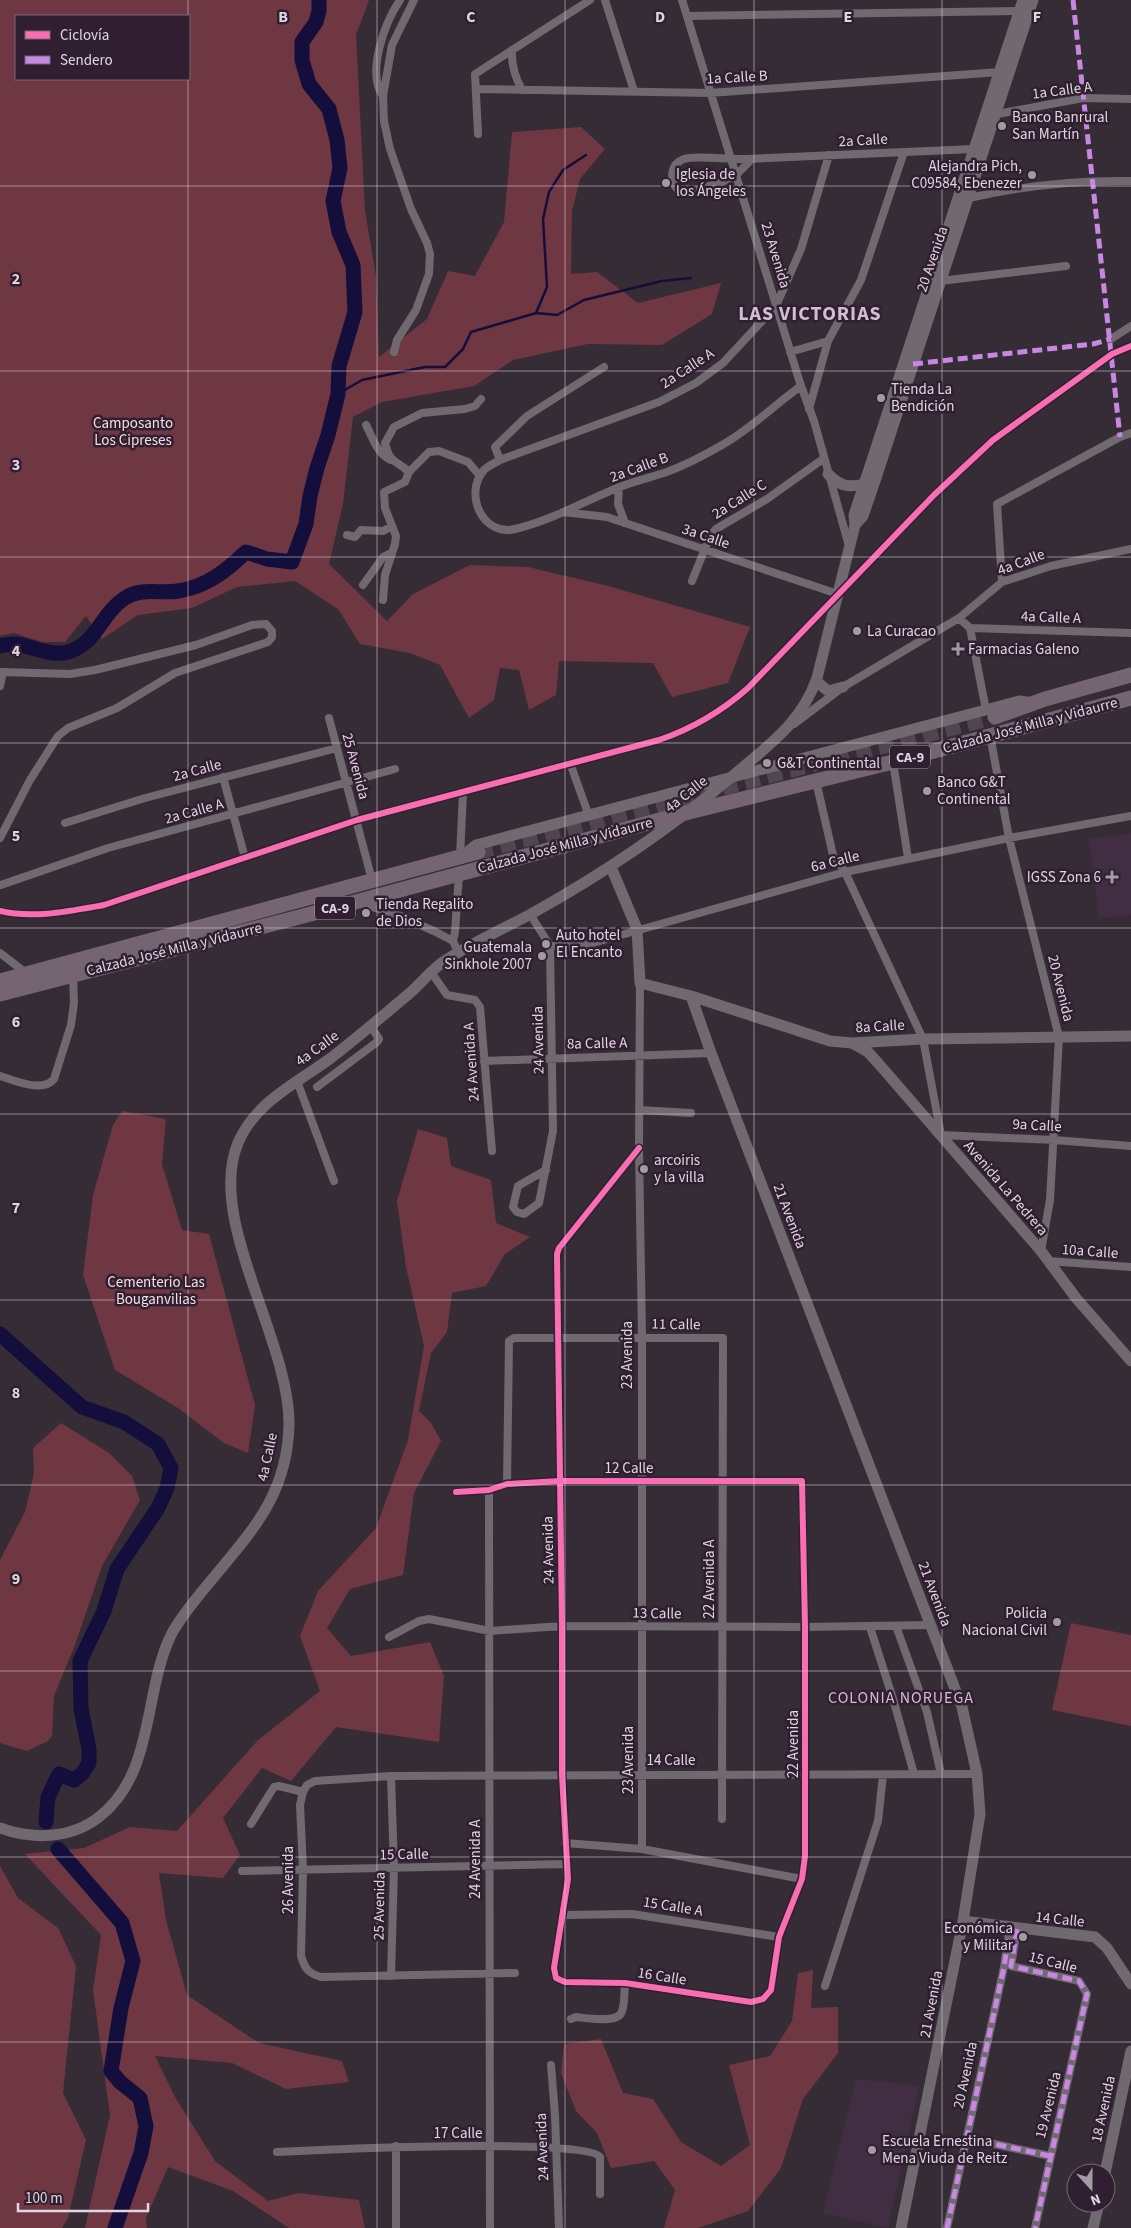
<svg xmlns="http://www.w3.org/2000/svg" width="1131" height="2228" font-family="'Source Sans 3',sans-serif">
	<style>
		.built { fill: #422e43 }
		.green { fill: #6f3741; fill-rule: evenodd }
		.lines { fill: none; stroke-linecap: round; stroke-linejoin: round }
		.stream { stroke: #130e3b; stroke-width: 2.5 }
		.river { stroke: #130e3b; stroke-width: 15 }
		.highway-tunnel { stroke: #504550; stroke-width: 15; stroke-dasharray: 15 8; stroke-linecap: butt }
		.street { stroke: #706970; stroke-width: 8 }
		.secondary { stroke: #706970; stroke-width: 11 }
		.highway { stroke: #756471; stroke-width: 15 }
		.quiet { stroke: #c787e3; stroke-width: 5; stroke-dasharray: 10 5; stroke-linecap: butt }
		.cycleway-casing { stroke: #2f1f30; stroke-width: 9 }
		.cycleway { stroke: #f96db3; stroke-width: 6 }
		.grid { fill: none; stroke: #e0d5e0; stroke-width: 1; stroke-opacity: 0.55 }
		.poi-dot { fill: #a49aa4; stroke: #2f1f30; stroke-width: 2 }
		.labels { text-anchor: middle; stroke-width: 5; stroke-linejoin: round; paint-order: stroke }
		.shield { fill: #2f1f30; stroke: #ab9eab; stroke-width: 1 }
		.shield-label { font-size: 14px; font-weight: bold; fill: #e0d5e0 }
		.street-label { font-size: 15px; fill: #e0d5e0; stroke: #2f1f30 }
		.poi-label { font-size: 15px; fill: #e0d5e0; stroke: #2f1f30; text-anchor: start }
		.park-label { font-size: 15px; fill: #f4dee0; stroke: #2f1f30 }
		.neighbourhood-label { font-size: 16px; letter-spacing: 1px; fill: #d2bdd3; stroke: #2f1f30 }
		.district-label { font-size: 20px; font-weight: bold; letter-spacing: 1px; fill: #d2bdd3; stroke: #2f1f30 }
		.grid-label { font-size: 16px; text-anchor: middle; font-weight: bold; fill: #e0d5e0; stroke: #2f1f30; stroke-width: 5; stroke-linejoin: round; paint-order: stroke }
	</style>
	<rect width="100%" height="100%" fill="#362c36"/>
	<path class="built" d="M1131,834V915L1099,918L1089,839Z
		M856,2079L919,2086L888,2228L823,2213Z"/>
	<path class="green" d="M0,0H369L356,35L365,210L376,277L379,357L427,319L448,271L475,276L504,222L512,132L581,127L605,149L580,179L572,211L571,274L597,272L638,303L721,283L712,314L662,345L588,344L513,360L474,386L382,402L353,417L343,504L329,564L387,621L413,594L470,565L528,567L608,586L750,627L728,683L672,697L653,663L559,661L556,695L529,710L519,670L500,668L494,700L469,718L440,665L410,653L360,644L338,609L295,581L237,587L192,608L138,615L102,639L86,616L65,642H42L14,633L0,636ZM16,16H189V79H16Z
		M122,1111L166,1119L162,1164L182,1230L209,1234L255,1405L248,1453L224,1443L178,1408L115,1370L83,1275L93,1195L113,1125Z
		M418,1129L447,1138L451,1166L491,1180L496,1223L530,1237L505,1254L486,1286L452,1293L447,1332L431,1353L419,1411L431,1423L441,1441L414,1493L403,1575L350,1589L327,1628L351,1656L430,1642L444,1676L439,1742L336,1727L291,1781L262,1768L223,1818L240,1855L223,1878L159,1873L166,1920L187,1995L259,2043L342,2061L349,2082L286,2089L232,2063L155,2056L175,2097L215,2161L268,2201L298,2193L359,2200L365,2228H289L233,2191L168,2167L146,2218L147,2228H85L110,2115L93,1990L101,1935L25,1854L84,1848L130,1827L177,1831L257,1741L320,1691L300,1636L318,1591L376,1528L408,1440L424,1346L406,1267L397,1201Z
		M61,1423L109,1453L132,1476L140,1500L102,1566L75,1645L54,1696L52,1736L48,1741L27,1751L0,1743V1560L25,1512L34,1473L33,1448Z
		M1071,1623L1131,1635V1726L1052,1710Z
		M0,1866L18,1898L58,1928L76,1966L63,2093L86,2140L68,2218L62,2228H0Z
		M813,1970L811,2008L838,2007V2053L803,2099L781,2168L748,2211L698,2228H664L675,2190L654,2161L611,2168L597,2133L576,2111L561,2073L564,2044L601,2039L623,2093L653,2099L681,2142L721,2166L750,2145L729,2065L770,2056L792,2021L798,1973Z"/>
	<g class="lines">
		<path class="stream" d="M536,313L557,315L584,300L662,281L691,278
			M338,394L362,380L425,367H445L463,349L471,332L536,313L547,287L543,219L549,192L563,170L586,155"/>
		<path class="river" d="M0,646C5,645 10,644 15,644C33,646 50,657 68,652C97,644 101,613 125,598C142,587 160,594 178,591C206,587 226,571 246,552L267,559L292,562L306,524L310,496L317,468L328,435L338,394L339,366L355,312L353,265L339,232L333,201L340,168L337,140L329,109L309,84L302,60V42L316,22L319,11V0
			M0,1334L82,1407L124,1422L158,1444L171,1468L167,1488L158,1508L117,1569L104,1611L80,1661L81,1709L89,1749V1763L82,1774L74,1780L59,1774L48,1797L46,1822
			M58,1849L122,1923L133,1961L121,2008L111,2071L120,2082L140,2098L146,2126L141,2153L115,2228"/>
		<path class="highway-tunnel" d="M478,852L995,717"/>
		<path class="street" d="M605,0L634,91
			M682,0L800,383L814,421L849,546
			M687,16L1019,11
			M512,50C511,65 515,77 522,90
			M476,89L710,93L1000,72
			M383,96C366,73 385,22 400,0
			M997,114L1083,98L1131,99
			M478,134L475,74L590,0
			M752,159L736,175L727,180L691,192L678,190C669,180 670,164 684,159C696,155 730,160 745,159C822,155 898,152 974,149
			M969,198C1022,186 1076,180 1131,181
			M940,281L1066,266
			M1111,339L1131,326
			M394,352L397,340L416,310L429,274L430,254L427,243L411,209L390,149L384,121L383,96L392,45L414,0
			M790,352L828,341
			M801,386C774,405 751,429 722,445C703,456 684,466 664,473C648,478 632,482 617,488C583,502 550,521 515,529C483,537 463,494 484,470C488,466 495,463 500,460L659,402L696,383L723,363L776,306L801,249L829,155
			M809,409L828,341L861,280L904,152
			M366,425C373,438 377,454 391,460
			M500,460L495,447L527,416L604,367
			M409,472C395,459 390,464 385,443L394,427L422,413L465,409L475,406L481,399
			M619,487L618,504L625,523
			M563,512L607,517L838,594
			M347,535L355,537L361,530L383,531L392,526
			M692,581L710,536L716,529L767,499L823,459
			M1002,582L997,504L1120,437L1131,433
			M363,585L383,557L391,553
			M383,600L385,575L395,544L396,536L385,508L384,492L405,482L409,472L429,452L439,451L468,462L480,476
			M959,618L970,628L986,710
			M970,628L1131,633
			M0,672L70,674L95,670L196,645L252,625L266,624L272,631V637L268,642L175,673L117,708L68,728L58,736L30,780L0,838
			M0,686L3,672
			M329,718L372,880
			M794,724L843,687L959,618L1002,582L1051,566L1131,549
			M990,735L1009,838L1059,1037L1050,1200L1041,1251
			M893,762L908,858
			M570,763L589,816
			M223,777L245,858
			M816,781L833,855L845,872L923,1039L941,1135L1054,1140L1131,1146
			M65,823L145,798L337,748
			M460,857L463,793
			M1,885L108,848L395,769
			M367,899L372,907L398,915L436,932L453,941L458,952
			M0,911C33,919 70,911 104,905L357,820L659,740C694,728 721,712 748,688L934,495L993,440L1112,354L1131,346
			M530,914L550,946L553,1131L539,1203L524,1214L517,1212L513,1207L518,1186L546,1170
			M453,941L455,932L459,874
			M550,946H582L845,872L1009,838L1131,816
			M0,953L26,973
			M431,972L447,995L475,1000L480,1007L492,1151
			M640,983L639,1148L642,1337V1849
			M484,1061L711,1053
			M0,1076C15,1081 43,1093 54,1079L71,1025L74,1003L73,975
			M297,1081L334,1181
			M317,1087L377,1042L379,1039L370,1025
			M639,1110L691,1113
			M1048,1261L1131,1267
			M507,1484L509,1341L514,1338H723L722,1819
			M489,1490L490,2228
			M456,1492L489,1490L507,1484L560,1481H802L805,1627V1856L802,1879L779,1937L771,1990L763,1999L751,2002L625,1983L565,1982L556,1978L554,1968L568,1879L562,1775V1626L557,1254L559,1248L639,1148
			M896,1626L927,1712L941,1774
			M870,1627L894,1702L914,1774
			M389,1637L419,1621L429,1619L490,1631L562,1626L805,1627L931,1625
			M391,1776L394,1868L391,1976
			M251,1824L274,1787L279,1786L303,1792
			M565,1843L642,1849L802,1879
			M242,1871L566,1864
			M563,1915L632,1914L779,1937
			M1017,1929L1011,1966L1079,1981L1087,1994L1035,2228
			M515,1973L321,1977C308,1973 305,1969 301,1956L303,1869L300,1805L303,1792L307,1785L315,1781L391,1776L977,1774
			M825,1986L878,1821L883,1775
			M571,2019L576,2017C587,2018 619,2024 622,2011C625,2003 624,1992 625,1983
			M551,2065L555,2115L559,2228
			M967,2138L1050,2156
			M277,2152C315,2150 587,2137 600,2157V2194
			M396,2228V2146
			M947,2228L1004,1967L1010,1927"/>
		<path class="secondary" d="M828,474C840,486 848,488 864,484
			M855,525L863,516L874,484L1033,0
			M816,681L828,691L843,687
			M466,853L476,845L993,708L1019,701L1027,702
			M611,867L637,929L640,983L691,996L830,1041L852,1043L923,1039L1131,1036
			M691,996L711,1053L962,1707L977,1774L980,1814L963,1921L901,2228
			M852,1043L868,1052L878,1063L1041,1251L1076,1298L1131,1361
			M0,1828C32,1840 71,1839 99,1817C155,1774 143,1693 171,1635C180,1618 192,1604 204,1589C248,1535 288,1498 289,1423C289,1339 206,1219 238,1143C255,1102 297,1083 331,1058C358,1037 385,1014 411,992C423,981 433,968 446,960C473,942 503,929 531,914C603,874 672,827 735,774C770,744 801,723 817,678L855,525L854,515L1023,0
			M963,1921L1095,1937L1107,1948L1131,1984
			M1105,2173L1131,2051
			M1093,2228L1099,2203"/>
		<path class="highway" d="M995,717L1045,699L1131,675
			M0,981L478,852
			M0,994L307,915L689,812L893,762L1131,698"/>
		<path class="quiet" d="M1073,0L1120,437
			M913,364L1093,344L1111,339
			M1017,1929L1011,1966L1079,1981L1087,1994L1035,2228
			M967,2138L1050,2156
			M947,2228L1004,1967L1010,1927"/>
		<defs>
			<path id="cycleway" d="M0,911C33,919 70,911 104,905L357,820L659,740C694,728 721,712 748,688L934,495L993,440L1112,354L1131,346
				M456,1492L489,1490L507,1484L560,1481H802L805,1627V1856L802,1879L779,1937L771,1990L763,1999L751,2002L625,1983L565,1982L556,1978L554,1968L568,1879L562,1775V1626L557,1254L559,1248L639,1148"/>
		</defs>
		<use href="#cycleway" class="cycleway-casing"/>
		<use href="#cycleway" class="cycleway"/>
	</g>
	<path class="grid" d="M188,0V16M377,0V2228M565,0V2228M754,0V2228M942,0V2228M188,79V2228M0,186H1131M0,371H1131M0,557H1131M0,743H1131M0,928H1131M0,1114H1131M0,1300H1131M0,1485H1131M0,1671H1131M0,1857H1131M0,2042H1131"/>
	<g class="poi-dot">
		<circle cx="1002" cy="126" r="5"/>
		<circle cx="1032" cy="175" r="5"/>
		<circle cx="666" cy="183" r="5"/>
		<circle cx="881" cy="398" r="5"/>
		<circle cx="857" cy="631" r="5"/>
		<path d="M955.5 641.5h5v5h5v5h-5v5h-5v-5h-5v-5h5z"/>
		<circle cx="767" cy="763" r="5"/>
		<circle cx="927" cy="791" r="5"/>
		<path d="M1109.5 869.5h5v5h5v5h-5v5h-5v-5h-5v-5h5z"/>
		<circle cx="366" cy="913" r="5"/>
		<circle cx="546" cy="944" r="5"/>
		<circle cx="542" cy="956" r="5"/>
		<circle cx="644" cy="1169" r="5"/>
		<circle cx="1057" cy="1622" r="5"/>
		<circle cx="1023" cy="1937" r="5"/>
		<circle cx="872" cy="2150" r="5"/>
	</g>
	<g class="labels">
		<g class="shield">
			<rect x="890" y="745.5" width="40" height="23" rx="4"/>
			<rect x="315" y="896.5" width="40" height="23" rx="4"/>
		</g>
		<g class="shield-label">
			<text x="910" y="762">CA-9</text>
			<text x="335" y="913">CA-9</text>
		</g>
		<g class="street-label">
			<text transform="translate(737 77) rotate(-3)" y="5">1a Calle B</text>
			<text transform="translate(1062 90) rotate(-7)" y="5">1a Calle A</text>
			<text transform="translate(863 140) rotate(-3)" y="5">2a Calle</text>
			<text transform="translate(776 255) rotate(73)" y="5">23 Avenida</text>
			<text transform="translate(932 259) rotate(-71)" y="5">20 Avenida</text>
			<text transform="translate(687 368) rotate(-33)" y="5">2a Calle A</text>
			<text transform="translate(639 467) rotate(-20)" y="5">2a Calle B</text>
			<text transform="translate(739 499) rotate(-32)" y="5">2a Calle C</text>
			<text transform="translate(706 536) rotate(19)" y="5">3a Calle</text>
			<text transform="translate(1021 562) rotate(-21)" y="5">4a Calle</text>
			<text transform="translate(1051 617) rotate(2)" y="5">4a Calle A</text>
			<text transform="translate(1030 725) rotate(-15)" y="5">Calzada José Milla y Vidaurre</text>
			<text transform="translate(356 766) rotate(75)" y="5">25 Avenida</text>
			<text transform="translate(197 770) rotate(-15)" y="5">2a Calle</text>
			<text transform="translate(686 794) rotate(-38)" y="5">4a Calle</text>
			<text transform="translate(194 811) rotate(-15)" y="5">2a Calle A</text>
			<text transform="translate(565 845) rotate(-15)" y="5">Calzada José Milla y Vidaurre</text>
			<text transform="translate(835 861) rotate(-14)" y="5">6a Calle</text>
			<text transform="translate(174 949) rotate(-14)" y="5">Calzada José Milla y Vidaurre</text>
			<text transform="translate(1061 988) rotate(76)" y="5">20 Avenida</text>
			<text transform="translate(880 1026) rotate(-3)" y="5">8a Calle</text>
			<text transform="translate(538 1040) rotate(-91)" y="5">24 Avenida</text>
			<text transform="translate(597 1043) rotate(-1)" y="5">8a Calle A</text>
			<text transform="translate(317 1048) rotate(-36)" y="5">4a Calle</text>
			<text transform="translate(471 1062) rotate(-94)" y="5">24 Avenida A</text>
			<text transform="translate(1037 1125) rotate(3)" y="5">9a Calle</text>
			<text transform="translate(1006 1188) rotate(49)" y="5">Avenida La Pedrera</text>
			<text transform="translate(790 1216) rotate(69)" y="5">21 Avenida</text>
			<text transform="translate(1090 1251) rotate(4)" y="5">10a Calle</text>
			<text transform="translate(676 1324) rotate(1)" y="5">11 Calle</text>
			<text transform="translate(627 1355) rotate(-90)" y="5">23 Avenida</text>
			<text transform="translate(267 1457) rotate(-78)" y="5">4a Calle</text>
			<text x="629" y="1473">12 Calle</text>
			<text transform="translate(548 1550) rotate(-91)" y="5">24 Avenida</text>
			<text transform="translate(709 1579) rotate(-90)" y="5">22 Avenida A</text>
			<text transform="translate(935 1594) rotate(69)" y="5">21 Avenida</text>
			<text transform="translate(657 1613) rotate(1)" y="5">13 Calle</text>
			<text transform="translate(793 1744) rotate(-90)" y="5">22 Avenida</text>
			<text transform="translate(628 1760) rotate(-90)" y="5">23 Avenida</text>
			<text x="671" y="1765">14 Calle</text>
			<text transform="translate(404 1854) rotate(-1)" y="5">15 Calle</text>
			<text transform="translate(475 1859) rotate(-90)" y="5">24 Avenida A</text>
			<text transform="translate(288 1880) rotate(-90)" y="5">26 Avenida</text>
			<text transform="translate(379 1906) rotate(-89)" y="5">25 Avenida</text>
			<text transform="translate(673 1906) rotate(9)" y="5">15 Calle A</text>
			<text transform="translate(1060 1919) rotate(6)" y="5">14 Calle</text>
			<text transform="translate(1053 1962) rotate(14)" y="5">15 Calle</text>
			<text transform="translate(662 1976) rotate(9)" y="5">16 Calle</text>
			<text transform="translate(931 2004) rotate(-79)" y="5">21 Avenida</text>
			<text transform="translate(965 2075) rotate(-78)" y="5">20 Avenida</text>
			<text transform="translate(1048 2105) rotate(-76)" y="5">19 Avenida</text>
			<text transform="translate(1103 2109) rotate(-78)" y="5">18 Avenida</text>
			<text x="458" y="2138">17 Calle</text>
			<text transform="translate(542 2147) rotate(-92)" y="5">24 Avenida</text>
		</g>
		<g class="poi-label">
			<text x="1012" y="122">Banco Banrural<tspan x="1012" dy="17">San Martín</tspan></text>
			<text x="1022" y="171" text-anchor="end">Alejandra Pich,<tspan x="1022" dy="17">C09584, Ebenezer</tspan></text>
			<text x="676" y="179">Iglesia de<tspan x="676" dy="17">los Ángeles</tspan></text>
			<text x="891" y="394">Tienda La<tspan x="891" dy="17">Bendición</tspan></text>
			<text x="867" y="636">La Curacao</text>
			<text x="968" y="654">Farmacias Galeno</text>
			<text x="777" y="768">G&amp;T Continental</text>
			<text x="937" y="787">Banco G&amp;T<tspan x="937" dy="17">Continental</tspan></text>
			<text x="1101" y="882" text-anchor="end">IGSS Zona 6</text>
			<text x="376" y="909">Tienda Regalito<tspan x="376" dy="17">de Dios</tspan></text>
			<text x="556" y="940">Auto hotel<tspan x="556" dy="17">El Encanto</tspan></text>
			<text x="532" y="952" text-anchor="end">Guatemala<tspan x="532" dy="17">Sinkhole 2007</tspan></text>
			<text x="654" y="1165">arcoiris<tspan x="654" dy="17">y la villa</tspan></text>
			<text x="1047" y="1618" text-anchor="end">Policia<tspan x="1047" dy="17">Nacional Civil</tspan></text>
			<text x="1013" y="1933" text-anchor="end">Económica<tspan x="1013" dy="17">y Militar</tspan></text>
			<text x="882" y="2146">Escuela Ernestina<tspan x="882" dy="17">Mena Viuda de Reitz</tspan></text>
		</g>
		<g class="park-label">
			<text x="133" y="428">Camposanto<tspan x="133" dy="17">Los Cipreses</tspan></text>
			<text x="156" y="1287">Cementerio Las<tspan x="156" dy="17">Bouganvilias</tspan></text>
		</g>
		<g class="neighbourhood-label">
			<text x="901" y="1703">COLONIA NORUEGA</text>
		</g>
		<g class="district-label">
			<text x="810" y="320">LAS VICTORIAS</text>
		</g>
	</g>
	<g class="grid-label">
		<text x="283" y="22">B</text>
		<text x="471" y="22">C</text>
		<text x="660" y="22">D</text>
		<text x="848" y="22">E</text>
		<text x="1037" y="22">F</text>
		<text x="16" y="284">2</text>
		<text x="16" y="470">3</text>
		<text x="16" y="656">4</text>
		<text x="16" y="841">5</text>
		<text x="16" y="1027">6</text>
		<text x="16" y="1213">7</text>
		<text x="16" y="1398">8</text>
		<text x="16" y="1584">9</text>
	</g>
	<rect x="15" y="15" width="175" height="65" fill="#2f1f30" stroke="#766876"/>
	<rect x="25" y="31" width="25" height="8" fill="#f96db3" stroke="#766876"/>
	<text x="60" y="40" font-size="15" fill="#e0d5e0">Ciclovía</text>
	<rect x="25" y="56" width="25" height="8" fill="#c787e3" stroke="#766876"/>
	<text x="60" y="65" font-size="15" fill="#e0d5e0">Sendero</text>
	<g transform="translate(1091 2188) rotate(159)"><circle r="24" fill="#2f1f30" stroke="#766876"/>
	<path d="M0-4L9 19L0 12L-9 19Z" fill="#a49aa4"/>
	<text y="-8" font-size="14" font-weight="bold" text-anchor="middle" fill="#e0d5e0">N</text>
	</g>
	<path d="M18 2203v8h130v-8" fill="none" stroke="#e0d5e0" stroke-width="2.5"/>
	<text x="25" y="2203" font-size="15" fill="#e0d5e0" stroke="#2f1f30" stroke-width="4" paint-order="stroke">100 m</text>
</svg>
